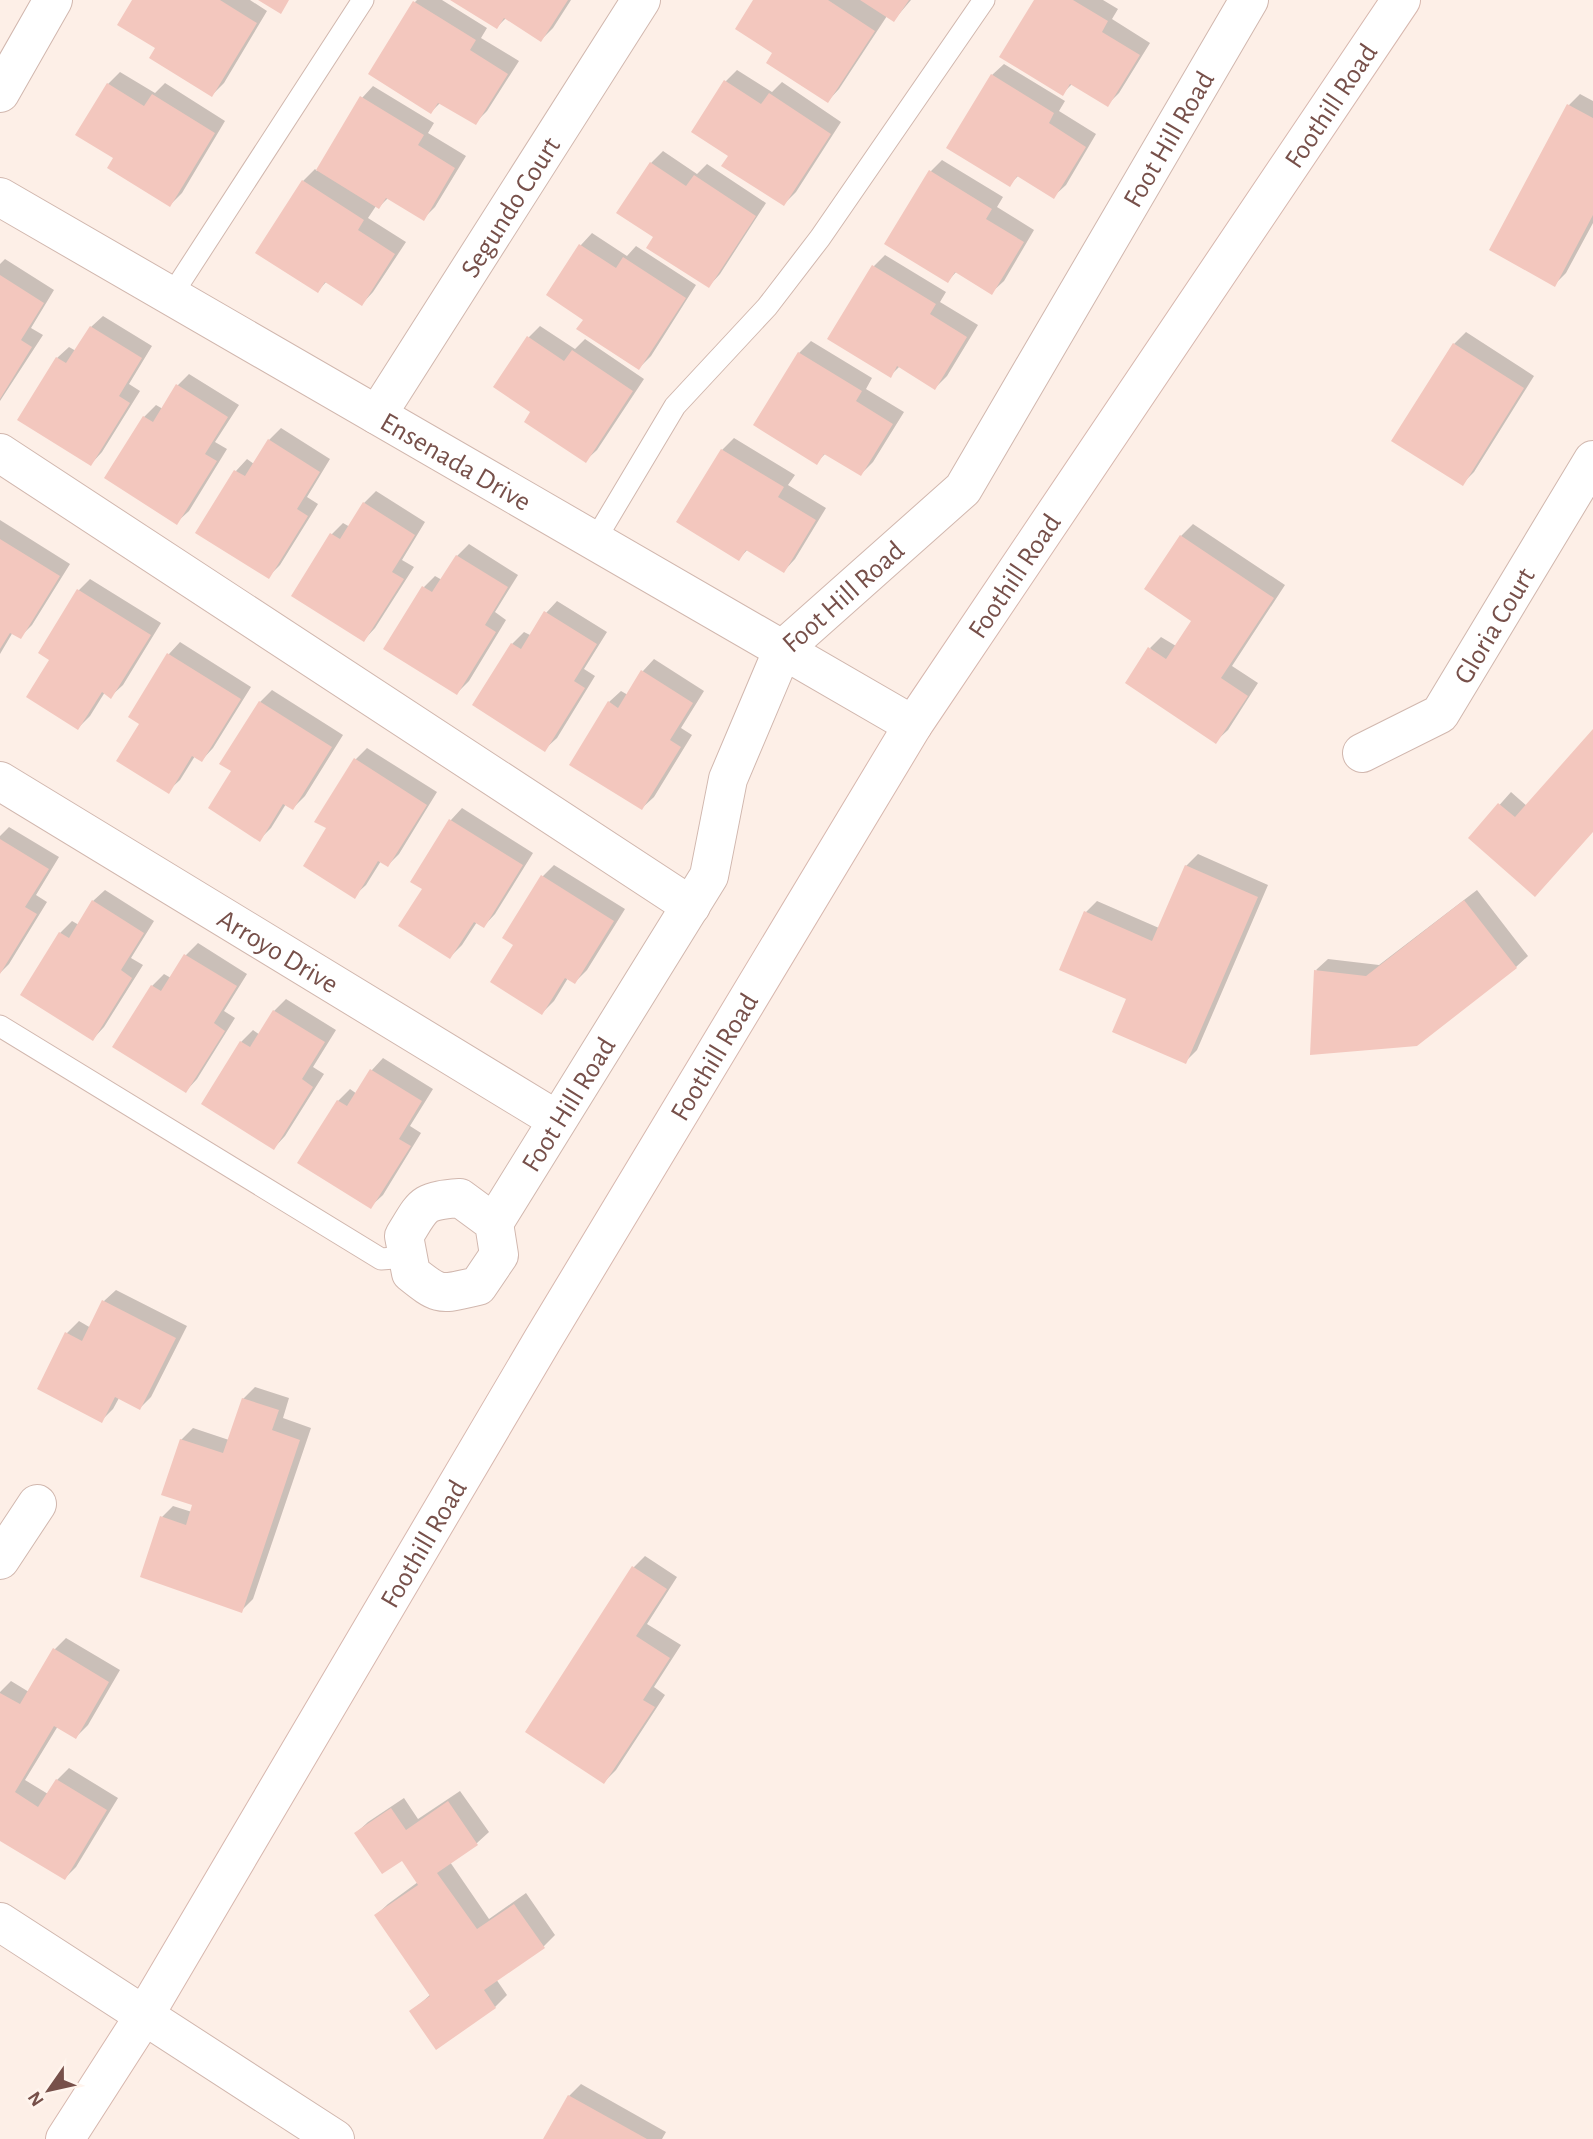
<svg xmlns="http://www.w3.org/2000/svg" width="1593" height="2139" font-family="'Alegreya Sans',sans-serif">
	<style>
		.shadow { fill: #0003 }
		.building { fill: #f3c7be }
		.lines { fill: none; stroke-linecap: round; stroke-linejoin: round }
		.service-casing { stroke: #d1b7ae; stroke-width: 23 }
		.minor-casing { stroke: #d1b7ae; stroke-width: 40 }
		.secondary-casing { stroke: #d7b7ae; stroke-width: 40 }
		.service { stroke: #fff; stroke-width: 21 }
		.minor { stroke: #fff; stroke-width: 38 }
		.secondary { stroke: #fff; stroke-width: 38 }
		.labels { text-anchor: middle; stroke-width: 5; stroke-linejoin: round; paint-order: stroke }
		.street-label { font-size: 28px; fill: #77504a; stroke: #fff4ed }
	</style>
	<rect width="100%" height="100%" fill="#fdefe7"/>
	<path class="shadow" d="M134,0H250L267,11L224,83L212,95L157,47Z
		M417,0H442L487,28L481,38L519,61L487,111L475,123L441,102L431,112L415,2Z
		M454,0H571L553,28L541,40L506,18L497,27Z
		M755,0H911L894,20L887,16L839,89L828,101L774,52Z
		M1036,0H1103L1118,9L1112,19L1150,43L1119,93L1107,105L1072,84L1063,93Z
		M1004,64L1065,101L1059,111L1096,134L1066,185L1054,196L1019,175L1009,185L992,75Z
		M737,70L772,92L782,82L841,122L796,192L784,204L730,155L726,81Z
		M120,72L155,93L165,83L225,121L182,193L170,205L115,158L77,135L108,84Z
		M373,86L434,123L428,133L466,156L435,207L423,219L388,198L379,207L376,206L368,218L406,242L373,292L362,304L327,281L318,291L303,181L315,169L317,171L362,98Z
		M1580,94L1593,101V223L1566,273L1554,285L1569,105Z
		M663,151L697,174L707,164L766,203L720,274L709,286L656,237L651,163Z
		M942,160L1003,197L997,207L1034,230L1004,281L992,292L957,271L948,281L931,171Z
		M592,233L627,256L636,246L696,285L651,356L639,368L585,319L548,295L581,245Z
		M885,255L946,292L940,302L978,325L947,376L935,388L900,366L890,376L874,266Z
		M5,259L54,290L31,328L43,335L0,401V264Z
		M103,316L152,346L129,384L140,391L102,452L91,464L57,358L69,347L76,351L91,327Z
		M540,326L575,349L585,339L644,379L597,450L585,461L532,411L529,337Z
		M1466,332L1534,376L1474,472L1462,484L1454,344Z
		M811,341L872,378L866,389L904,412L873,462L861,474L826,453L816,463L799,353Z
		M189,374L239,405L215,442L227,449L189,511L177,522L107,478L144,417L156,405L163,409L178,385Z
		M281,428L330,459L307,497L318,504L280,565L268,577L236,471L247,459L254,464L269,440Z
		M734,438L795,475L788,485L826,508L795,559L784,571L748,549L739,559L722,450Z
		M376,491L425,522L402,560L414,567L375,628L364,640L331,535L343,523L350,527L364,503Z
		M0,520L70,564L32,625L20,637L13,632L0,654Z
		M1193,524L1285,585L1232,666L1258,683L1228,730L1216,741L1150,648L1161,637L1176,646L1193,620L1181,536Z
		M469,544L518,575L495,612L506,620L469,681L457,693L424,587L435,576L442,580L457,556Z
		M90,579L161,623L123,685L111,696L105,692L90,716L78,728L52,659L78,591Z
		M557,601L607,632L584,669L595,676L557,738L545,749L474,705L512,644L524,632L530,635L546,613Z
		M180,642L251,687L213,748L202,760L195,756L180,780L168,791L142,723L131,716L169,654Z
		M654,659L704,691L681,728L692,735L654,797L642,808L609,702L621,691L628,695L643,671Z
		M272,690L343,735L305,796L293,808L286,804L271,828L260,839L234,771L260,702Z
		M1593,732V831L1471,837L1511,792L1527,806Z
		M367,748L437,792L399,854L388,865L381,861L366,885L354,896L328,828L355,760Z
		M462,808L533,853L495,914L484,926L477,922L462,945L450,957L424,889L412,881L451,820Z
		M9,827L59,857L36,895L47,902L9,964L0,973V836Z
		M1198,854L1268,885L1197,1050L1185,1062L1128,998L1086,912L1097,901L1159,928L1186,866Z
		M554,865L625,909L587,970L575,982L568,978L554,1001L542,1013L516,945L543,876Z
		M105,890L154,921L131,958L143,965L104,1027L93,1039L60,933L72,921L79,925L93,901Z
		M1477,890L1528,956L1516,967L1416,1045L1316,970L1328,959L1379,965Z
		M198,943L247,974L224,1011L235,1018L197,1079L186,1091L115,1047L152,986L164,974L171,978L186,955Z
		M286,999L336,1030L313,1067L324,1074L285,1136L274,1148L241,1042L253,1030L260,1035L274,1011Z
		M383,1058L433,1089L410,1126L421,1133L383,1195L371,1206L338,1101L350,1089L357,1094L372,1070Z
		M116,1290L187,1326L151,1397L140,1408L119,1398L113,1409L102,1420L39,1388L67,1333L79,1321L91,1328L104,1301Z
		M255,1387L289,1398L283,1418L311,1428L253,1599L241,1611L162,1517L173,1506L192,1512L195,1504L181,1440L193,1428L229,1440L243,1399Z
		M645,1556L677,1577L647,1624L681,1645L654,1687L665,1695L616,1770L604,1782L634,1567Z
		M66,1638L120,1670L88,1725L76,1737L58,1726L25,1780L48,1794L57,1780L69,1768L118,1798L76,1867L65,1878L0,1839V1692L11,1681L29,1692L55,1649Z
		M460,1791L489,1832L477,1843L450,1862L489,1919L526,1893L555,1935L543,1947L496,1979L507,1995L495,2007L411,2012L431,1994L376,1915L388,1904L418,1882L402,1858L356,1833L368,1822L404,1798L418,1819Z
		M581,2084L666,2132L662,2139H545L569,2096Z"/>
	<path class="building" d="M132,0H220L257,23L212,97L149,58L155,48L117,25Z
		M258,0H289L281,14Z
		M450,0H568L541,42L504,18L497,29Z
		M753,0H828L875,31L828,103L766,63L772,53L735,29Z
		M860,0H909L894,22Z
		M1034,0H1073L1108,21L1102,32L1140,55L1108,107L1070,84L1063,96L999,57Z
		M413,1L476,40L470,50L508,74L476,125L438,103L431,114L368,74Z
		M991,74L1054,113L1049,123L1086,147L1054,199L1017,176L1010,187L946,148Z
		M724,80L761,104L769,93L831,134L784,206L721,166L728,156L691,132Z
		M107,83L144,106L152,94L215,133L170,207L107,168L113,158L75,135Z
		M360,96L424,135L418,145L455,168L424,221L386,198L379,209L316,170Z
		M1567,104L1593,118V215L1555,287L1489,250Z
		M650,162L686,186L694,175L756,216L709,288L646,248L653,237L616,213Z
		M929,170L992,209L986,219L1024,242L992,295L955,272L948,283L884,244Z
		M302,180L364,220L358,230L395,254L362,306L325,282L318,293L255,253Z
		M579,244L616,268L623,257L686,298L639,370L576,329L583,320L546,295Z
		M872,265L936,304L930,314L967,337L935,390L897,366L891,378L827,339Z
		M0,275L44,303L21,340L32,347L0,399Z
		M90,326L142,358L119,396L130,403L91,466L17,420L56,357L66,363Z
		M527,336L564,361L572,350L633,391L586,463L524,422L530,412L493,387Z
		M1453,343L1524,388L1463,486L1391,441Z
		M798,352L862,391L856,401L893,424L861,476L824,454L817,465L753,425Z
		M176,384L228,417L205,454L217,461L177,525L104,478L143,416L153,422Z
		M268,439L320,472L297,509L308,516L269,579L195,533L234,470L245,476Z
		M721,449L784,487L778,497L816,520L784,573L746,550L739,561L676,522Z
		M363,502L415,535L392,572L404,579L364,642L291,596L330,533L340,539Z
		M1180,535L1274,598L1221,678L1248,696L1216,744L1125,683L1148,647L1166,659L1191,621L1144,589Z
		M0,539L60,576L21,639L10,633L0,649Z
		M456,555L508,587L485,625L496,632L457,695L383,649L422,586L432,592Z
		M77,589L151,635L111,699L102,692L78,730L26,697L49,660L38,653Z
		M544,611L597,644L574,681L585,688L545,752L472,705L511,643L521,649Z
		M167,653L241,699L202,762L192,756L169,794L116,761L139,724L128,717Z
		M641,670L693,703L670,740L681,747L642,810L569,765L608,701L618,708Z
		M259,701L332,747L293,810L283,804L260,842L208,808L231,771L219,764Z
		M1593,729V832L1535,897L1468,838L1498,803L1515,817Z
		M354,758L427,805L388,867L378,861L355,899L303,866L326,828L314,822Z
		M449,819L523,865L484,928L474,922L450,959L398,926L422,889L410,882Z
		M0,839L49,869L25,907L37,914L0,974Z
		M1185,865L1258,897L1186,1064L1112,1032L1126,999L1059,970L1084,911L1152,941Z
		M541,875L614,921L575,984L565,978L542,1015L490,982L513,945L502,938Z
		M92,900L144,933L121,970L132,978L93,1041L20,995L59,932L69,938Z
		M1464,900L1517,968L1417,1046L1310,1055L1314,970L1366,976Z
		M184,954L237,986L214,1023L225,1031L186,1093L112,1047L151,985L161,991Z
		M273,1010L325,1042L302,1079L313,1087L274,1150L201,1104L240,1041L250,1047Z
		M370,1069L422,1101L399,1139L411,1146L371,1209L297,1163L337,1100L347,1106Z
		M102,1300L176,1338L140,1410L115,1397L102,1423L37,1389L65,1332L82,1341Z
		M242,1398L279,1410L272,1430L300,1440L242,1613L140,1577L160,1516L186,1525L192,1505L161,1495L180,1439L223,1453Z
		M632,1566L667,1589L636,1636L670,1658L643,1700L655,1707L604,1784L525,1732Z
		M53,1648L109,1682L76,1739L54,1726L15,1792L38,1807L56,1779L107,1810L65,1880L0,1841V1693L20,1704Z
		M448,1801L478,1845L437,1873L477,1929L514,1904L545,1948L484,1990L496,2008L436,2050L409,2011L430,1996L374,1915L418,1885L402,1861L382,1874L354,1833L391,1808L406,1830Z
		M568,2095L647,2139H543Z"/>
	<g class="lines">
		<defs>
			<path id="service" d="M171,296L363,0
				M595,540L675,406L767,307L820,238L984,0
				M0,1026L381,1259L408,1257"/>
			<g id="minor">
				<path d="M0,93L53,0"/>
				<path id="s1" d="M0,197L913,725"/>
				<path id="s2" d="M377,415L641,0"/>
				<path d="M0,453L691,906"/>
				<path id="s3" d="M1362,753L1440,714L1593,460"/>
				<path id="s4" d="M0,781L557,1120"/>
				<path d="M460,1198L494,1223L499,1255L478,1286C440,1294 442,1298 411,1273L404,1236C424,1204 421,1201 460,1198Z"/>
				<path id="s5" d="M494,1223L709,876L728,779L783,649L963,489L1249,0"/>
				<path d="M0,1560L37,1504"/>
				<path d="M0,1922L335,2139"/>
			</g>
			<g id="secondary">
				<path id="s6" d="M65,2139L144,2016L542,1341L913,725L1401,0"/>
			</g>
		</defs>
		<use href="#service" class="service-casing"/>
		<use href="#minor" class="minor-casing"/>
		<use href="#secondary" class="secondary-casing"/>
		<use href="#service" class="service"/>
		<use href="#minor" class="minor"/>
		<use href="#secondary" class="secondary"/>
	</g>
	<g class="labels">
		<g class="street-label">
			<text dy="10" stroke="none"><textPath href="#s6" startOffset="2396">Foothill Road</textPath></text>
			<text dy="10" stroke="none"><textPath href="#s5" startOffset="1295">Foot Hill Road</textPath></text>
			<text dy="10" stroke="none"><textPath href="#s2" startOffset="247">Segundo Court</textPath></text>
			<text dy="10" stroke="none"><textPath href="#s1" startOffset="527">Ensenada Drive</textPath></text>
			<text dy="10" stroke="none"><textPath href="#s6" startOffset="1829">Foothill Road</textPath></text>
			<text dy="10" stroke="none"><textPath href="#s5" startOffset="728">Foot Hill Road</textPath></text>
			<text dy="10" stroke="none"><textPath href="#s3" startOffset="191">Gloria Court</textPath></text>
			<text dy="10" stroke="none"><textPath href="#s4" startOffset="326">Arroyo Drive</textPath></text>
			<text dy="10" stroke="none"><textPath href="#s6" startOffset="1262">Foothill Road</textPath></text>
			<text dy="10" stroke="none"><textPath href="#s5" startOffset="140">Foot Hill Road</textPath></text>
			<text dy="10" stroke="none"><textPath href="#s6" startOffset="695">Foothill Road</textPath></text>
		</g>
	</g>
	<g transform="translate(49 2090) rotate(236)" stroke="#fff4ed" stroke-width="5" paint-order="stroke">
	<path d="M0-5L12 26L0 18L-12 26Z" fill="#77504a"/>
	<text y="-10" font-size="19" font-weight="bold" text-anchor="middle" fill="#77504a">N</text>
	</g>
</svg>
